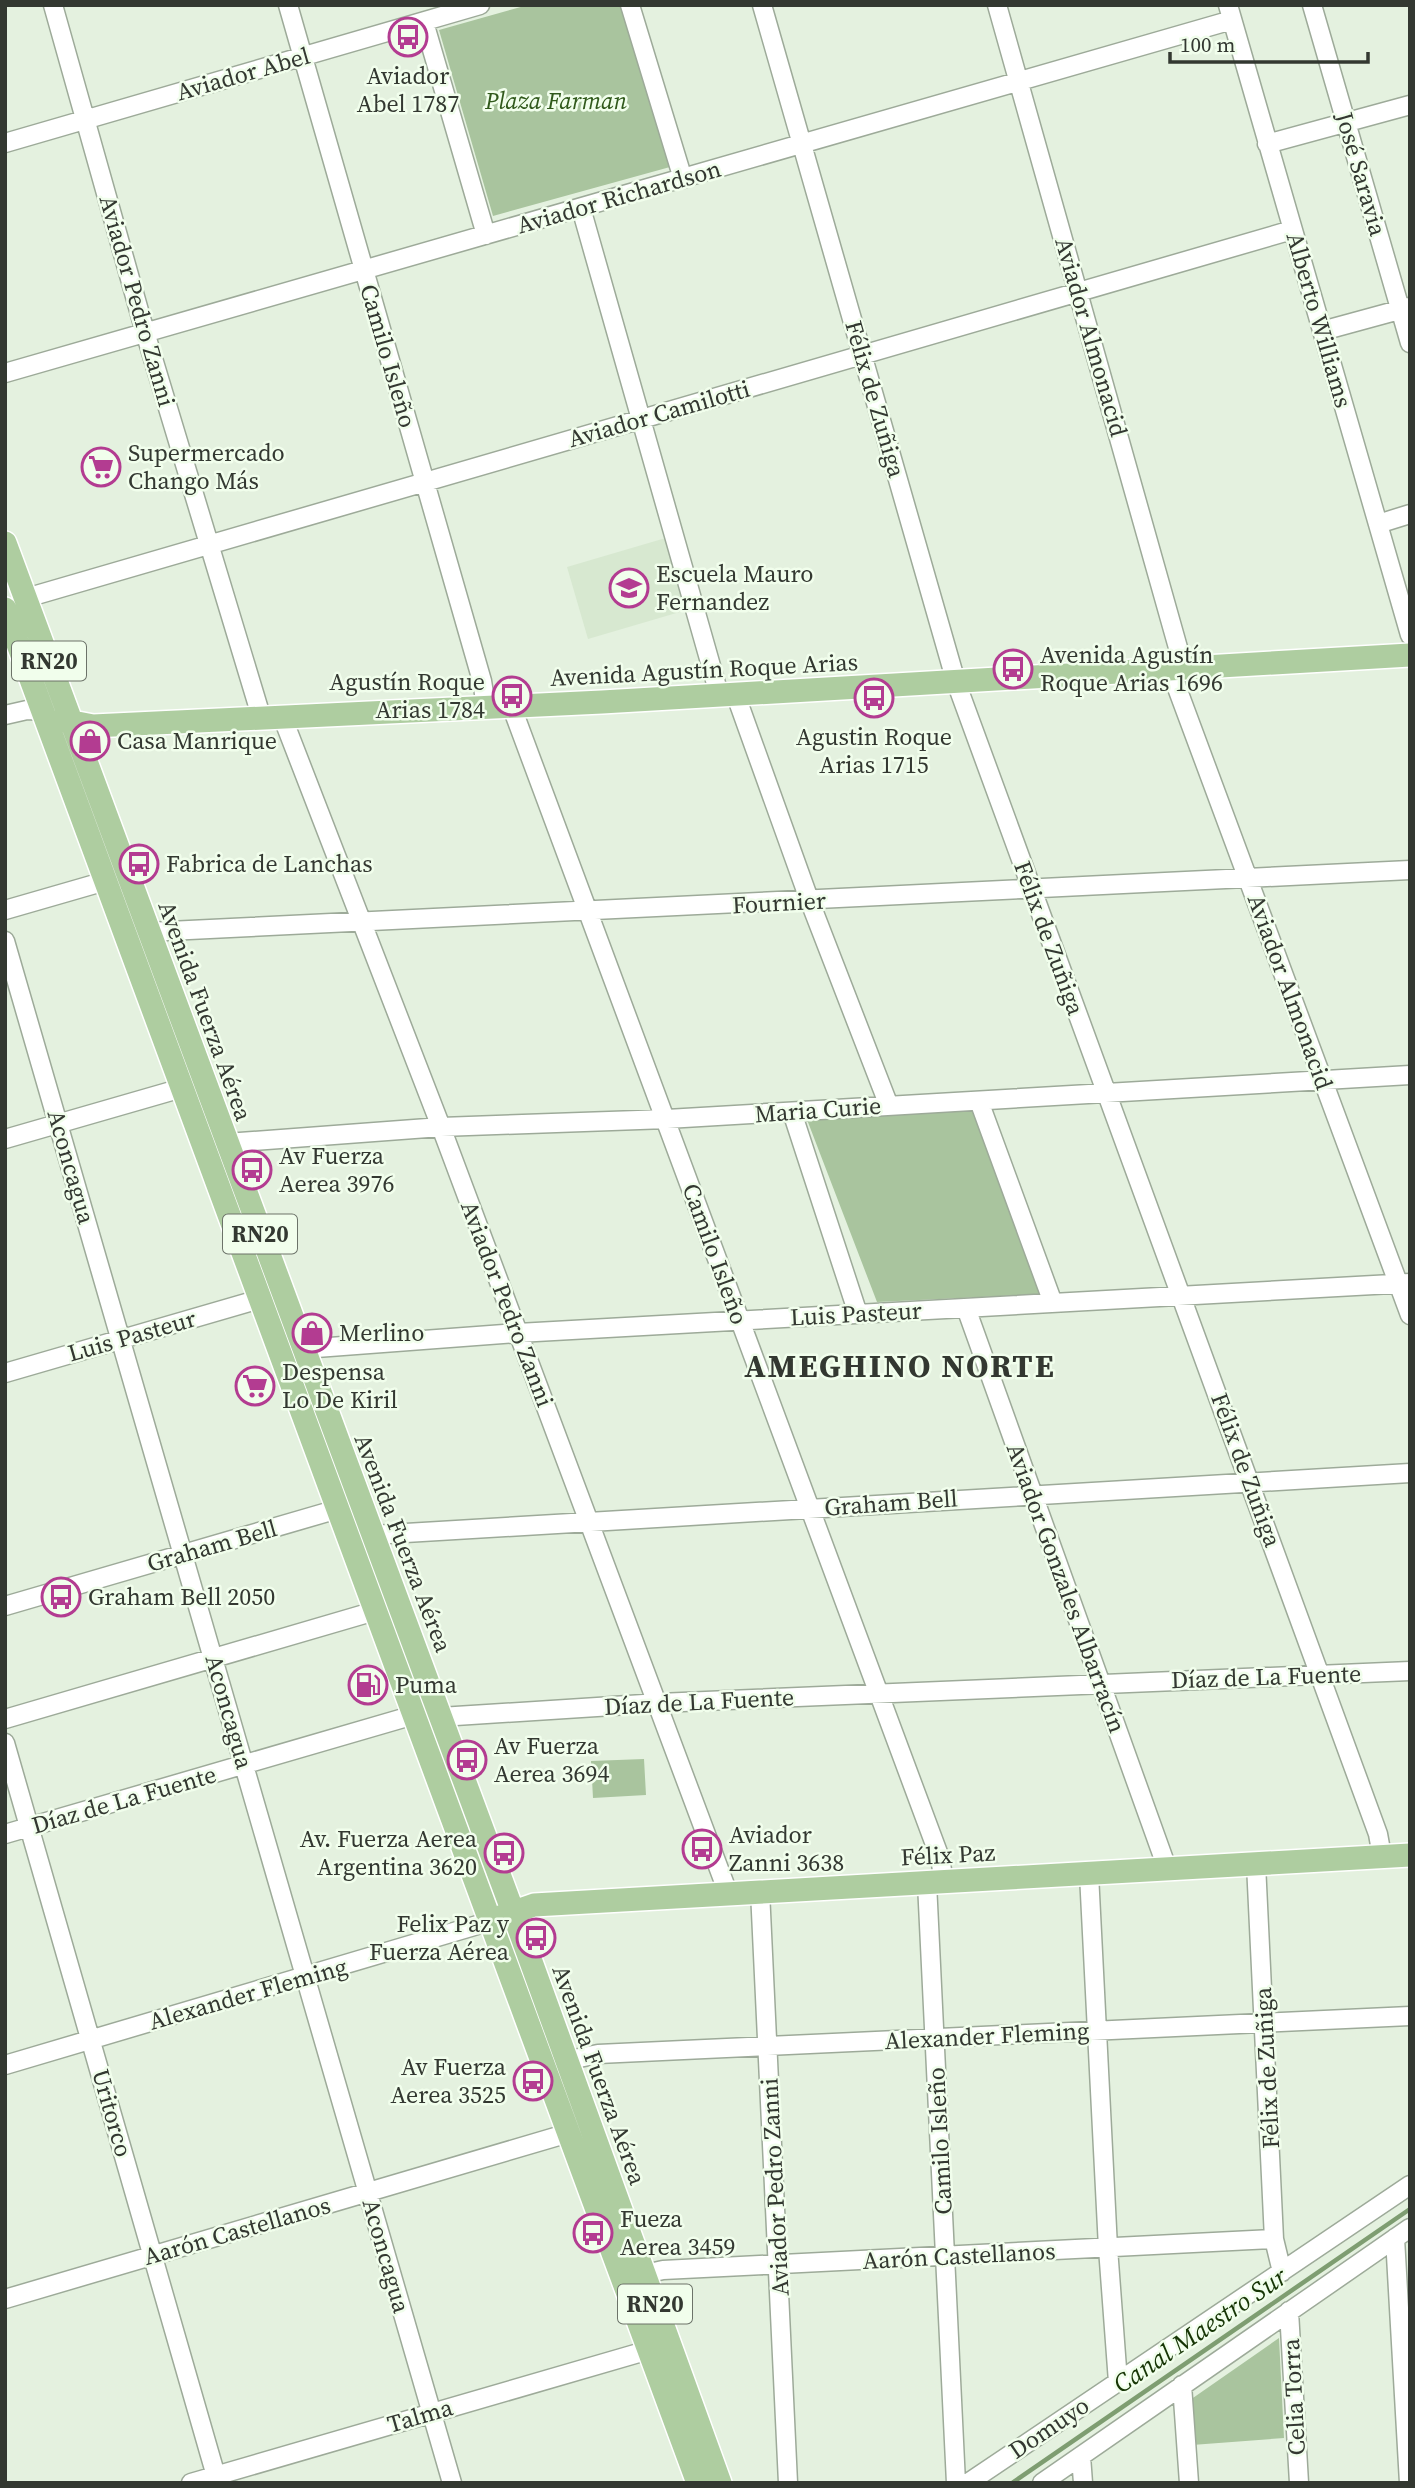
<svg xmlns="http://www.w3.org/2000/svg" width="1415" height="2488" font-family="'Source Serif 4',serif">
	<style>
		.built { fill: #d7e8d0 }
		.green { fill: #a9c49e }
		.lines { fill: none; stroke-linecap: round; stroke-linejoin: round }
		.stream { stroke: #7e9d71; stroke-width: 4.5 }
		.minor-casing { stroke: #9daa99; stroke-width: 21 }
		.major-casing { stroke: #fff; stroke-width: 26 }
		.minor { stroke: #fff; stroke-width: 18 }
		.major { stroke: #aecda0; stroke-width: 23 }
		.labels { text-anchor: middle; stroke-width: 5; stroke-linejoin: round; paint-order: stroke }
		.shield { fill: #f1feec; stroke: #6c7369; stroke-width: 2 }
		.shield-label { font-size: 23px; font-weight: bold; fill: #333831 }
		.street-label { font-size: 24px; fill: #333831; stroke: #f1feec }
		.poi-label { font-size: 24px; fill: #333831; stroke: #f1feec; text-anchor: start }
		.park-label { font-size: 24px; font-style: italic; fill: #30591b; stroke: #f1feec }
		.water-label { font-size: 26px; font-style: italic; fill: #163505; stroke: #f1feec }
		.district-label { font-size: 32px; font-weight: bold; letter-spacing: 2px; fill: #333831; stroke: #f1feec }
	</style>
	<rect width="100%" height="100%" fill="#e4f1df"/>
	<path class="built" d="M669,537L690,609L588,639L567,567Z"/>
	<path class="green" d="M528,5H625L672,161L670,167L493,216L439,30Z
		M977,1111L1042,1294L877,1302L806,1117Z
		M644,1759L646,1795L593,1798L591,1761Z
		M1279,2338L1284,2438L1192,2445L1190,2400Z"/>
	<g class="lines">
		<path class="stream" d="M1012,2483L1410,2209"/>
		<defs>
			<path id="minor" d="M53,5L145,332L261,716
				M288,5L482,681L486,706
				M630,5L683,179
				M762,5L956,682L1378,1834L1382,1856
				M997,5L1184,669
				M1228,5L1410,635
				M1312,5L1410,343
				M424,22L486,235
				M5,143L480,5
				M1267,144L1410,105
				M581,208L719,694
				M1322,331L1410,307
				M5,373L1232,20
				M1378,524L1410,514
				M26,598L1292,230
				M1170,669L1410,1315
				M735,693L810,902L889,1106
				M511,705L940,1858L944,1882
				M5,715L27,710L44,711
				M282,716L441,1127L728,1893
				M5,910L116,878
				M148,932L1410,870
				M5,941L452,2483
				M979,1101L1053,1303
				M792,1112L858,1314
				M5,1139L182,1088
				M226,1143L441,1127L667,1119L1410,1075
				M966,1308L1167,1868
				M303,1349L518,1333L1410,1283
				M5,1373L260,1299
				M372,1535L1410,1473
				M5,1606L338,1509
				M5,1719L375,1611
				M5,1743L218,2483
				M5,1834L414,1715L440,1717L659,1703L1410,1671
				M1256,1864L1274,2239L1282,2272
				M1089,1874L1108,2248L1118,2382
				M927,1883L956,2483
				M760,1891L788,2483
				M565,2061L598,2054L1410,2016
				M5,2065L491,1921
				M1395,2238L1409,2483
				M645,2274L663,2270L1274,2239
				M5,2299L579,2130
				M1289,2311L1299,2483
				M1182,2385L1189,2483
				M1081,2456L1083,2483
				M191,2483L649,2350
				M968,2483L1410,2185
				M1042,2483L1410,2228"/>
			<path id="major" d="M5,543L513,1912L720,2483
				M5,609L698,2483
				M62,720L93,726L602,702L1410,655
				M500,1917L534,1905L1410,1855"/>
		</defs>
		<use href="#minor" class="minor-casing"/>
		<use href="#major" class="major-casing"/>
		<use href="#minor" class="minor"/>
		<use href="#major" class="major"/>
	</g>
	<defs>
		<symbol id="bus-ring" viewBox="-11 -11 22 22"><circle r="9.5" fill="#f1feec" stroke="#b33c91" stroke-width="1.5"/><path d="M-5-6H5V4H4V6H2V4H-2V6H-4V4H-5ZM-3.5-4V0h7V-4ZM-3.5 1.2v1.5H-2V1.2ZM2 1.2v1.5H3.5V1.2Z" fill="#b33c91"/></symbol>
		<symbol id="supermarket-ring" viewBox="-11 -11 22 22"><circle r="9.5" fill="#f1feec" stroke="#b33c91" stroke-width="1.5"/><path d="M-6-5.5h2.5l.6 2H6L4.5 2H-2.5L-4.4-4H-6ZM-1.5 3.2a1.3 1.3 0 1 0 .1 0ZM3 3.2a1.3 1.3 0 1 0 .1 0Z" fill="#b33c91"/></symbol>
		<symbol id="school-ring" viewBox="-11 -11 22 22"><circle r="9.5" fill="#f1feec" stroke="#b33c91" stroke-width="1.5"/><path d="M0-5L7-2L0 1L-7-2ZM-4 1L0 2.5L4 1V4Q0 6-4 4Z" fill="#b33c91"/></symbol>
		<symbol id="shop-ring" viewBox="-11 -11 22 22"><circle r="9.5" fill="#f1feec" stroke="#b33c91" stroke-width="1.5"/><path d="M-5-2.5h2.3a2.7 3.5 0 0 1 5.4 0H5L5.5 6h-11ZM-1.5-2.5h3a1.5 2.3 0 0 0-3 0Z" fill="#b33c91"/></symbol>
		<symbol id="fuel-ring" viewBox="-11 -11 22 22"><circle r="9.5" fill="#f1feec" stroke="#b33c91" stroke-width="1.5"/><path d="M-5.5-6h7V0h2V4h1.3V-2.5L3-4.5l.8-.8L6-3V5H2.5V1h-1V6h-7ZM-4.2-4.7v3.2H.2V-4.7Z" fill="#b33c91"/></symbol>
	</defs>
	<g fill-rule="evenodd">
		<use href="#bus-ring" x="386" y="15" width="44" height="44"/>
		<use href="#supermarket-ring" x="79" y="445" width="44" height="44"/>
		<use href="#school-ring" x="607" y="566" width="44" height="44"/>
		<use href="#bus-ring" x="991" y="647" width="44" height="44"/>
		<use href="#bus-ring" x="490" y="674" width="44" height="44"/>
		<use href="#bus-ring" x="852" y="676" width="44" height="44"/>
		<use href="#shop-ring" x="68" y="719" width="44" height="44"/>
		<use href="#bus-ring" x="117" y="842" width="44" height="44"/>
		<use href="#bus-ring" x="230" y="1148" width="44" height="44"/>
		<use href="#shop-ring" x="290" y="1311" width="44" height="44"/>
		<use href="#supermarket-ring" x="233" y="1364" width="44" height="44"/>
		<use href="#bus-ring" x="39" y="1575" width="44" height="44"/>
		<use href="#fuel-ring" x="346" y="1663" width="44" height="44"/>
		<use href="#bus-ring" x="445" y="1738" width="44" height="44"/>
		<use href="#bus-ring" x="680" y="1827" width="44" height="44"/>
		<use href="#bus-ring" x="482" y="1831" width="44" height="44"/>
		<use href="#bus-ring" x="514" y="1916" width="44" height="44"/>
		<use href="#bus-ring" x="511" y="2059" width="44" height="44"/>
		<use href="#bus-ring" x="571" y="2211" width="44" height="44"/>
	</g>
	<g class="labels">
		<g class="shield">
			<rect x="12" y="641.5" width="74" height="39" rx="5"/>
			<rect x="223" y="1214.5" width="74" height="39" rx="5"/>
			<rect x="618" y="2284.5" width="74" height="39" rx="5"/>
		</g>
		<g class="shield-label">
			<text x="49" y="669">RN20</text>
			<text x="260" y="1242">RN20</text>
			<text x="655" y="2312">RN20</text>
		</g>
		<g class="street-label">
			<text transform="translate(243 74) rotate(-16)" y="8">Aviador Abel</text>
			<text transform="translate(1361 174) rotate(74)" y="8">José Saravia</text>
			<text transform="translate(619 197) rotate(-16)" y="8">Aviador Richardson</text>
			<text transform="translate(137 301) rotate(74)" y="8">Aviador Pedro Zanni</text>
			<text transform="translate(1319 320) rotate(74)" y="8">Alberto Williams</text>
			<text transform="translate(1091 337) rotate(74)" y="8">Aviador Almonacid</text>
			<text transform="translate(388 356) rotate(74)" y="8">Camilo Isleño</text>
			<text transform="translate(875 399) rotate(74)" y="8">Félix de Zuñiga</text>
			<text transform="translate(659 414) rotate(-16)" y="8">Aviador Camilotti</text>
			<text transform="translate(704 670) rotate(-3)" y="8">Avenida Agustín Roque Arias</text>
			<text transform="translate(779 903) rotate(-3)" y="8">Fournier</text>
			<text transform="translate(1049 938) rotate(70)" y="8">Félix de Zuñiga</text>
			<text transform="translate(1290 992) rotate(70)" y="8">Aviador Almonacid</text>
			<text transform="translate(205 1011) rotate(70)" y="8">Avenida Fuerza Aérea</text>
			<text transform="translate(818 1110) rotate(-4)" y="8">Maria Curie</text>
			<text transform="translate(71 1167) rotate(74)" y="8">Aconcagua</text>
			<text transform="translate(715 1254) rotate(70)" y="8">Camilo Isleño</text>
			<text transform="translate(507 1304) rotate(69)" y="8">Aviador Pedro Zanni</text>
			<text transform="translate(856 1314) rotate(-3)" y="8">Luis Pasteur</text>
			<text transform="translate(132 1336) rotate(-16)" y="8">Luis Pasteur</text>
			<text transform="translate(1246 1470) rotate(70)" y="8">Félix de Zuñiga</text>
			<text transform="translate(891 1503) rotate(-4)" y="8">Graham Bell</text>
			<text transform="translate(403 1543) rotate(69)" y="8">Avenida Fuerza Aérea</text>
			<text transform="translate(212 1546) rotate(-16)" y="8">Graham Bell</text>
			<text transform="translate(1066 1588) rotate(70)" y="8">Aviador Gonzales Albarracín</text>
			<text transform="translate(1266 1677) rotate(-2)" y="8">Díaz de La Fuente</text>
			<text transform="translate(699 1702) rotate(-3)" y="8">Díaz de La Fuente</text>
			<text transform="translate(229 1712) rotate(74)" y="8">Aconcagua</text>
			<text transform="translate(124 1800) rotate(-16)" y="8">Díaz de La Fuente</text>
			<text transform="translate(948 1855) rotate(-3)" y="8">Félix Paz</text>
			<text transform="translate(248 1994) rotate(-16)" y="8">Alexander Fleming</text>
			<text transform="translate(987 2036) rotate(-3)" y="8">Alexander Fleming</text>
			<text transform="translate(1267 2068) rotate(-93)" y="8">Félix de Zuñiga</text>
			<text transform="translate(599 2075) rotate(70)" y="8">Avenida Fuerza Aérea</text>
			<text transform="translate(112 2113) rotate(74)" y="8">Uritorco</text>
			<text transform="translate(940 2141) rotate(-93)" y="8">Camilo Isleño</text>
			<text transform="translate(775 2187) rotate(-93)" y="8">Aviador Pedro Zanni</text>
			<text transform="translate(237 2231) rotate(-16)" y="8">Aarón Castellanos</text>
			<text transform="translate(386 2256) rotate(74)" y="8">Aconcagua</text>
			<text transform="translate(959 2256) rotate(-3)" y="8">Aarón Castellanos</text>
			<text transform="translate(1294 2397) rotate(-93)" y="8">Celia Torra</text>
			<text transform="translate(420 2416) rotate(-16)" y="8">Talma</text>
			<text transform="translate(1049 2428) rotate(-34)" y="8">Domuyo</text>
		</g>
		<g class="poi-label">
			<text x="408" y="84" text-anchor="middle">Aviador<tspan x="408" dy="28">Abel 1787</tspan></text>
			<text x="128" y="461">Supermercado<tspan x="128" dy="28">Chango Más</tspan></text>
			<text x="656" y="582">Escuela Mauro<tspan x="656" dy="28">Fernandez</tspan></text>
			<text x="1040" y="663">Avenida Agustín<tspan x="1040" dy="28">Roque Arias 1696</tspan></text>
			<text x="485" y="690" text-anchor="end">Agustín Roque<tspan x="485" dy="28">Arias 1784</tspan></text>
			<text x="874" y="745" text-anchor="middle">Agustin Roque<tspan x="874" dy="28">Arias 1715</tspan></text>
			<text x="117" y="749">Casa Manrique</text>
			<text x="166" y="872">Fabrica de Lanchas</text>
			<text x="279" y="1164">Av Fuerza<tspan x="279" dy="28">Aerea 3976</tspan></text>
			<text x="339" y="1341">Merlino</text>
			<text x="282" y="1380">Despensa<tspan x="282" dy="28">Lo De Kiril</tspan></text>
			<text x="88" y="1605">Graham Bell 2050</text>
			<text x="395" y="1693">Puma</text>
			<text x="494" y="1754">Av Fuerza<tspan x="494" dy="28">Aerea 3694</tspan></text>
			<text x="729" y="1843">Aviador<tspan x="729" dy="28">Zanni 3638</tspan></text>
			<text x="477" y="1847" text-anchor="end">Av. Fuerza Aerea<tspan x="477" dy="28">Argentina 3620</tspan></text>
			<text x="509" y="1932" text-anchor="end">Felix Paz y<tspan x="509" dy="28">Fuerza Aérea</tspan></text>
			<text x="506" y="2075" text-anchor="end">Av Fuerza<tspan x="506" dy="28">Aerea 3525</tspan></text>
			<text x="620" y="2227">Fueza<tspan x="620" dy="28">Aerea 3459</tspan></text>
		</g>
		<g class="park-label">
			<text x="556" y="109">Plaza Farman</text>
		</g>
		<g class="water-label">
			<text transform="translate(1200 2330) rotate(-34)" y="9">Canal Maestro Sur</text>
		</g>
		<g class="district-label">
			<text x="900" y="1377">AMEGHINO NORTE</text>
		</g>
	</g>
	<rect width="1415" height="2488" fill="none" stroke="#333831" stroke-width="14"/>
	<path d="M1170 52v10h198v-10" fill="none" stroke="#333831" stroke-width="3.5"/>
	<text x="1180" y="52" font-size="21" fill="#333831" stroke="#f1feec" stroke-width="5" paint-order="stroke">100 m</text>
</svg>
